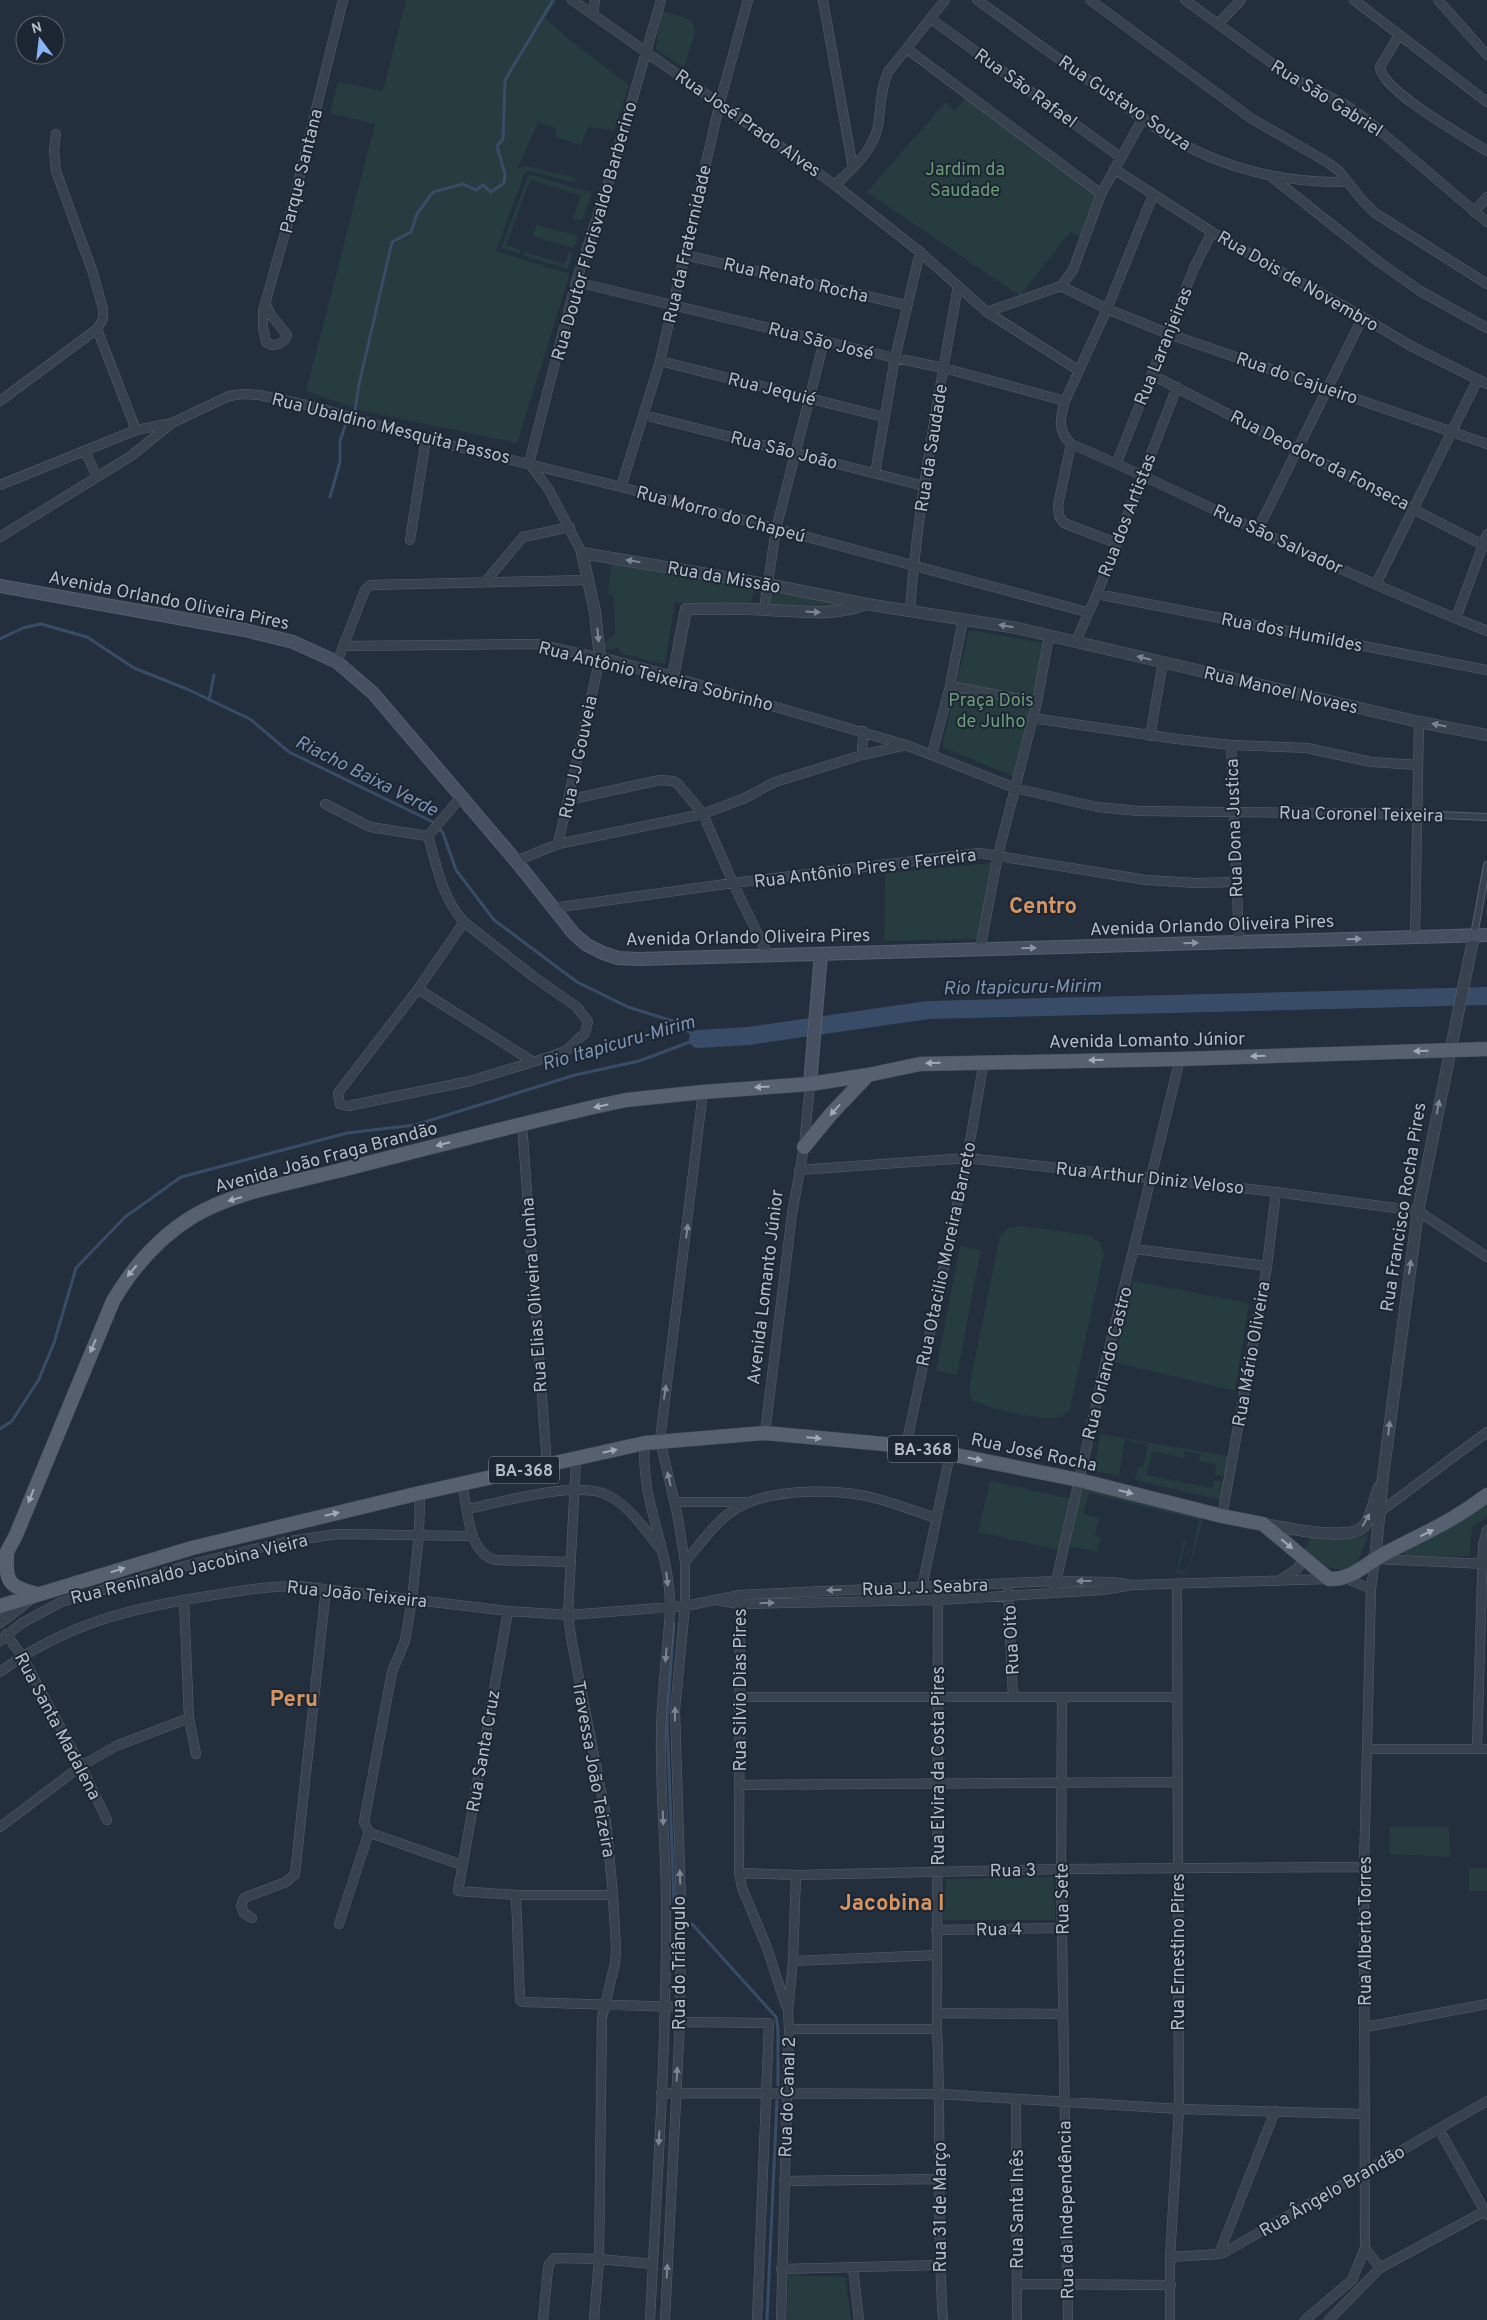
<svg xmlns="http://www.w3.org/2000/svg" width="1487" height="2320" font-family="Overpass,sans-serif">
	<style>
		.green { fill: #263c3f }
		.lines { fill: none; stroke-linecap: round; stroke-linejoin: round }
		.stream { stroke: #394c67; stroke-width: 3 }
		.river { stroke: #394c67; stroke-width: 18 }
		.pedestrian-casing { stroke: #565f6c; stroke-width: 8 }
		.minor-casing { stroke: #565f6c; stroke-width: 10 }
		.tertiary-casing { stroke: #565f6c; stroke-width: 12 }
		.secondary-casing { stroke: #565f6c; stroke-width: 14 }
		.primary-casing { stroke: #414a57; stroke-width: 15 }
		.pedestrian { stroke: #38414e; stroke-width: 6 }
		.minor { stroke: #38414e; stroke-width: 9 }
		.tertiary { stroke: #38414e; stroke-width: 11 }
		.secondary { stroke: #465061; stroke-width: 12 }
		.primary { stroke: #56606e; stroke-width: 14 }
		.oneway { fill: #7c8592 }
		.oneway2 { fill: #8e96a5 }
		.oneway3 { fill: #a1aab7 }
		.labels { text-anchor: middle; stroke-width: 4; stroke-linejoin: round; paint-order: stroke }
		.shield { fill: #1d2633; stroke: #878f9c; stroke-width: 1 }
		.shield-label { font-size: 16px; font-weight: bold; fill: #b4bcc9 }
		.street-label { font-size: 18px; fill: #b4bcc9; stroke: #1d2633 }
		.park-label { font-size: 18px; fill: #6b9a76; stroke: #1d2633 }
		.water-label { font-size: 19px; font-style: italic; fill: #7c92b1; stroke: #1d2633 }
		.district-label { font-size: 22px; font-weight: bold; fill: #d59563; stroke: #1d2633 }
	</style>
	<rect width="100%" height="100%" fill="#242f3e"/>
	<path class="green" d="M406,0H557L545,18L571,41L629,85L614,131L588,127L581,145L556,137V128L539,123L540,118L518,167L520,168L522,165L576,178L575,183L526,170L496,251L570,274L517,443L364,411L306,391L375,124L330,113L338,82L383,91Z
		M662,11L691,20L695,32L684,68L656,49Z
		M965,98L1095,195L1081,238L1070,232L1020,296L867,192L946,102L955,111Z
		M529,174L592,193L582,220L573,219L581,195L530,180L506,245L521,250L520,254L501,248Z
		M537,225L578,236L574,248L533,236Z
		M525,252L564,264L569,252L573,253L568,269L524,256Z
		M611,564L755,587L750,606L675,602L665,664L622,654L618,648L604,650L603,644L615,634L614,596L608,594Z
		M771,590L844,602L845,608L769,606Z
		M969,630L1045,643L1032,710L1015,777L942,747Z
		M991,863L978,939L884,941L885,873Z
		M1019,1226L1088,1235L1100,1242L1104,1254L1070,1409C1067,1411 1064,1415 1061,1416C1045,1424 988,1407 972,1400L969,1388L1000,1236L1008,1228Z
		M960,1246L981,1250L957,1375L936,1371Z
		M1133,1281L1249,1303L1235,1391L1114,1362Z
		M1100,1434L1233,1457L1229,1476L1215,1475L1216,1465L1199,1461L1201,1454L1185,1451L1184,1458L1152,1451L1147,1475L1212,1488L1214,1480L1228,1484L1225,1501L1135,1480L1138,1467L1143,1468L1148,1444L1125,1440L1119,1476L1094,1471Z
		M990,1481L1071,1499L1059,1550L978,1532Z
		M1078,1485L1200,1515L1202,1522L1188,1574L1176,1573L1184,1540L1186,1542L1178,1570L1188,1573L1199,1520L1089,1493L1083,1514L1099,1518L1095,1536L1101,1537L1097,1552L1064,1545Z
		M1487,1499V1517L1472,1527L1470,1556L1408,1557L1398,1550Z
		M1369,1533L1356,1566C1333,1575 1324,1564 1305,1552L1310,1537L1360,1538Z
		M1390,1827H1449L1450,1857L1390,1854Z
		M1469,1868H1487V1891H1469Z
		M1054,1877L1055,1920H943L946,1879Z
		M788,2275L845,2277L851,2320H787Z"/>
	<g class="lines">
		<path class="stream" d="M355,410L359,384L392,242L411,232L417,214L433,192L463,184L476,190L483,185L491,192L504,183L505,174L497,146L503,139L505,80L553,0
			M330,497L340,462V441L345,426
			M0,639L23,628L41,624L87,637L134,668L187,689L250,719L289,752L433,822L443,833L456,870L494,920L577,982L628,1007L676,1022L697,1038
			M209,700L214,675
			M0,1429L12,1421L39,1379L54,1343L76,1268L125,1217L181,1177L347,1133L415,1125L575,1075L639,1061L698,1039
			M674,1623L667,1719L674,1901L677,1908
			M692,1924L776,2017L778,2030V2085
			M767,2320L777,2101"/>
		<path class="river" d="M698,1039L748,1036L928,1010L1487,996"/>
		<defs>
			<path id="pedestrian" d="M1417,814L1487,817
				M1474,935L1487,865"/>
			<path id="minor" d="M572,0L835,185L920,252L987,312L1078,370
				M823,0L853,168
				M977,0C1016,28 1055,56 1094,84C1120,102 1145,122 1172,138C1225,169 1286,183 1347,182
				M1090,0L1252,119L1327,162L1339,171L1362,200L1375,213L1487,284
				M1185,0L1292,78L1344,104L1366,119L1487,222
				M1354,0L1487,102
				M1438,0L1487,55
				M593,15L595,0
				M931,19L1120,157
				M1218,24L1241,0
				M1399,35L1380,67C1382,91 1465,137 1487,151
				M907,49L1101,194
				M1114,169L1212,232L1274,268L1349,309L1411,346L1487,384
				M1273,178L1379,262L1420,291L1487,328
				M835,185C853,168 873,151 878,126C881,108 880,90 888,72L945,0
				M1153,195L1107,309L1065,401C1060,417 1057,431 1071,444C1134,470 1195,501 1257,530C1332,566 1409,600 1487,631
				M1474,212L1487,197
				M685,255L906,305
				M576,282L895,358L944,368L1065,401
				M1061,286L1073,270L1101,194L1143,118
				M266,304L271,315L287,335C284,344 274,348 266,342L263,327V311L289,219L343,0
				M987,312L1061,286L1107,309L1169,334L1487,444
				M97,329L136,430
				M660,361L884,417
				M1152,375L1487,547
				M0,401L97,329L103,319V309L93,273L56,171L54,150L56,134
				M644,415L924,486
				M1071,444L1058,505L1059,516L1064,523L1116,543
				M85,451L97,477
				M1117,462L1194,268L1212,232
				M529,463L576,282L608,184L661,0
				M529,463L549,490L582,553
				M875,473L895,358L920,252
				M0,485L136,430L172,423L229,396L243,394L259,395L311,406L426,439L621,487L1087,612
				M621,487L660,361L720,102L748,0
				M1257,531L1363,317
				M0,537L131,456L172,423
				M410,540L426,439
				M485,582L523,537L570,527
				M1376,584L1478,379
				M1097,594L1487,670
				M764,609L776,529L824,341
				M910,610C918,501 939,394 958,286
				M1456,618L1487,534
				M1076,641L1097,594L1177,387
				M344,646L537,644L600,658L558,844
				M337,662L365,590L370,585L588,580
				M673,677L906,745L1015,788L1097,807L1139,811L1417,814
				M950,686L1037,702
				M1032,718L1177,739L1231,745L1307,748L1371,762L1418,765
				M1150,736L1163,662
				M1231,745L1239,941
				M932,754L950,686L963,619
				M862,755L863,731
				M568,800L660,780L673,781L678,784L703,814L733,883L767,953
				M325,804L370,827L428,836
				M428,836L461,797
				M516,861L558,844L703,814L745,798L775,782L862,755L906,745
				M553,908L733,883L979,853L1146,880L1196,883L1236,882
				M464,922L418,989L532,1061
				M1415,937L1419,722
				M980,950L998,855L1037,702L1049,636
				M418,989L338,1093L340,1104L348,1106L470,1081L552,1056L567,1050L585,1033L588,1022L577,1007L534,977L464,922C442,898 437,867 428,836
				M522,1124L547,1465
				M799,1170L967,1158L1276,1192L1418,1211L1487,1257
				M1135,1249L1267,1266
				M765,1433L792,1214L804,1147L810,1084
				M645,1443C639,1499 671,1551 670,1608C668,1651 661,1693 661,1736C660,1792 666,1848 666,1904C667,2043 657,2182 650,2320
				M906,1446L967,1158L984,1061
				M576,1459L568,1615L572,1643L605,1811L613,1895L616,1949L615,1963L602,2018L599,2259L594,2320
				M462,1484C468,1508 467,1552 495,1560L571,1562
				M420,1493L419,1535L412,1599L405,1641L392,1672L364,1822L369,1832L373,1834L462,1865
				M675,1502H746
				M468,1509C503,1502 581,1478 611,1497C632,1509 646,1531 661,1550
				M1381,1511L1487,1432
				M1222,1516L1267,1266L1276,1192
				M685,1562C701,1543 717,1519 739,1507C774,1488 840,1488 878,1499C897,1504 917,1512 936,1518
				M1345,1578L1371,1589
				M1279,1581L1298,1568L1304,1558
				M1055,1586L1106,1361L1180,1059
				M922,1587L950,1454
				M938,1587L937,2029C942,2126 936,2223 943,2320
				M1008,1591L1013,1697
				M740,1599L739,1873L742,1888L766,1945L786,2006
				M184,1600L189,1718L196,1754
				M721,1601L740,1604L938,1600L1103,1590L1132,1585L1329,1579
				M508,1611L458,1891L516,1895H613
				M6,1634L22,1656L81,1766L107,1820
				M0,1641L22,1623L61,1602L196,1563L284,1542L337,1534L471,1536
				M0,1672C65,1624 131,1608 208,1596C239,1591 268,1586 299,1586L508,1611L568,1615L685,1606L740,1595L802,1592L1056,1581L1112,1582L1132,1585
				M740,1697H1177
				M1062,1697L1061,1869L1068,2320
				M1369,1749H1487
				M1477,1749L1483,1545L1487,1530
				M740,1785L1178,1782
				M0,1827L81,1766L116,1746L189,1718
				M739,1873L796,1875L1061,1869L1364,1867
				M516,1895L520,2000L523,2002L680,2007
				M252,1918L244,1913L241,1906L244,1898L286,1882L295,1874L326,1589
				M339,1924L369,1832
				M936,1930L1062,1928
				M793,1961L937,1955
				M938,2013L1063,2014
				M680,2022L769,2023L757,2320
				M1366,2027L1487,2004
				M789,2029H937
				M661,2093L940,2094L1179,2109L1365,2114
				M1016,2099L1017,2320
				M1439,2129L1487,2215
				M784,2181L938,2179
				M1219,2254L1275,2111
				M1170,2257L1219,2254L1227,2251L1487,2101
				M853,2268L859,2320
				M1380,2268L1365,2248L1364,1867L1371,1589L1375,1559L1487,1564
				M781,2269L939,2265
				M1017,2284L1171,2285
				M543,2320L548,2269L549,2264L555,2258L599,2259L653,2264
				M665,2320L680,2022L681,1902L675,1710L685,1606V1562L677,1513L660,1440L703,1092
				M781,2320L789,2029L788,2011L793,1961L796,1875
				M1170,2320V2257L1179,2109L1177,1584
				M1305,2320L1352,2280L1365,2248
				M1329,2320L1380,2268L1487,2210"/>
			<path id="tertiary" d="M866,604C834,617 800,611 767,610C740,608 713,609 686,609L673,677L600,658L595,612L582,553L767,584L866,604L1017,628L1419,722L1487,735
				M1263,1524C1283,1527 1348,1542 1363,1527C1372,1518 1374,1499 1379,1487
				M1375,1559L1383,1476L1418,1211L1474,935
				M0,1622L30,1599"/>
			<path id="secondary" d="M0,586L245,630L293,642L337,662L373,693L516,861L574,934L587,945L603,953L618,958L638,959C921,949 1204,945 1487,935
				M810,1084L821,954"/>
			<path id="primary" d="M804,1147L831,1114L868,1075
				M7,1555C5,1583 10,1587 37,1594
				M0,1565L16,1535L113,1301C133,1267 158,1238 192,1217C233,1192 291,1183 337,1171C424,1149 511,1126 598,1106L626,1100L703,1092L810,1084L868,1075L920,1064L1180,1059L1487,1049
				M0,1606L192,1548L420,1493L645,1443L765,1433L906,1446L950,1454L1079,1480L1222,1516L1263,1524L1329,1579C1352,1580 1365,1564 1384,1554C1422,1534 1452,1522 1487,1495"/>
		</defs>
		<use href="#pedestrian" class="pedestrian-casing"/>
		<use href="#minor" class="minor-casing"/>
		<use href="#tertiary" class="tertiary-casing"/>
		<use href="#secondary" class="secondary-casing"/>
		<use href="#primary" class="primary-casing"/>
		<use href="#pedestrian" class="pedestrian"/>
		<use href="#minor" class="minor"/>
		<use href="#tertiary" class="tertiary"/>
		<use href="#secondary" class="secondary"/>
		<use href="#primary" class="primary"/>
	</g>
	<defs><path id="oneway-solid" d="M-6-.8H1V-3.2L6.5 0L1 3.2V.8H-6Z" transform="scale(1.25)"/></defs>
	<g class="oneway">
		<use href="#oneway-solid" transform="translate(633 561) rotate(-171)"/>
		<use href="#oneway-solid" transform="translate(813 612) rotate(3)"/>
		<use href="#oneway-solid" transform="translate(1006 626) rotate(-170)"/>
		<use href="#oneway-solid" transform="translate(598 635) rotate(84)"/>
		<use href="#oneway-solid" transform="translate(1144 658) rotate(-166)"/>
		<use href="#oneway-solid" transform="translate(1439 725) rotate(-168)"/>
		<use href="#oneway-solid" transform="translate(1438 1107) rotate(-79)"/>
		<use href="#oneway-solid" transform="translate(687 1231) rotate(-83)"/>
		<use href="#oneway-solid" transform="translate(1410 1267) rotate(-82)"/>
		<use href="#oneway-solid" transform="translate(665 1392) rotate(-81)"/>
		<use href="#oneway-solid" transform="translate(1389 1428) rotate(-83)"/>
		<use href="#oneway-solid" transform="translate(669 1479) rotate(-104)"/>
		<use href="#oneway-solid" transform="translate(1366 1520) rotate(-61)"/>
		<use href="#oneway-solid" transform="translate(667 1579) rotate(84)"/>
		<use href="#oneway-solid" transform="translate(1084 1581) rotate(180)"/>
		<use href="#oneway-solid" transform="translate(834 1590) rotate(178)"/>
		<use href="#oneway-solid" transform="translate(767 1603) rotate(-1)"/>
		<use href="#oneway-solid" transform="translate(666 1655) rotate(95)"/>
		<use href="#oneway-solid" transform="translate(675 1714) rotate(-89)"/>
		<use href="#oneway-solid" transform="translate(663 1818) rotate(88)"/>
		<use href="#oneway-solid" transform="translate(680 1877) rotate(-92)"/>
		<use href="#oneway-solid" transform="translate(677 2074) rotate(-87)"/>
		<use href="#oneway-solid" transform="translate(659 2138) rotate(93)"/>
		<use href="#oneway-solid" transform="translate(667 2271) rotate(-87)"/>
	</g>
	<g class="oneway2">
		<use href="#oneway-solid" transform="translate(1354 939) rotate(-1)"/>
		<use href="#oneway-solid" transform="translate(1191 943) rotate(-2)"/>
		<use href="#oneway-solid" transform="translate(1029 948) rotate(-2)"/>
	</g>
	<g class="oneway3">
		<use href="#oneway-solid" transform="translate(1421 1051) rotate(178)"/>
		<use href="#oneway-solid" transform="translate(1258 1056) rotate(178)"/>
		<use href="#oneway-solid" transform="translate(1096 1060) rotate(179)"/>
		<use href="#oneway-solid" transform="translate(933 1063) rotate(178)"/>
		<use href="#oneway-solid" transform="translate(762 1087) rotate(176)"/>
		<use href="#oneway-solid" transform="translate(601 1106) rotate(168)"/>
		<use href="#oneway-solid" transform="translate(835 1110) rotate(132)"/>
		<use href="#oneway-solid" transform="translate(443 1144) rotate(166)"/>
		<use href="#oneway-solid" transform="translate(235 1199) rotate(164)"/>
		<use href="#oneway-solid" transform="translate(132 1271) rotate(130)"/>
		<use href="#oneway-solid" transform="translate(93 1346) rotate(113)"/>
		<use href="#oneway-solid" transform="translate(814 1438) rotate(5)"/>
		<use href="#oneway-solid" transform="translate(610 1451) rotate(-13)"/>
		<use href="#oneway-solid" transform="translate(975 1459) rotate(11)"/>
		<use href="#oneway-solid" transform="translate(1126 1492) rotate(14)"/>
		<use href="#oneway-solid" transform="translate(31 1496) rotate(112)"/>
		<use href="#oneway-solid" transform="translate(332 1514) rotate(-13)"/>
		<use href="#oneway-solid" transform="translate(1427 1533) rotate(-26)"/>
		<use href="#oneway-solid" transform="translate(1287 1544) rotate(40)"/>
		<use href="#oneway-solid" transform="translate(118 1570) rotate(-17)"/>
	</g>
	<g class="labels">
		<g class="shield">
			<rect x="888" y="1435.5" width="70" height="27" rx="4"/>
			<rect x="489" y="1456.5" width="70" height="27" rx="4"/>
		</g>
		<g class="shield-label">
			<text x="923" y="1455">BA-368</text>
			<text x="524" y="1476">BA-368</text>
		</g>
		<g class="street-label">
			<text transform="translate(1026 88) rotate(36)" y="6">Rua São Rafael</text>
			<text transform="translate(1327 98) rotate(32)" y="6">Rua São Gabriel</text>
			<text transform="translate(1125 103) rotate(34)" y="6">Rua Gustavo Souza</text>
			<text transform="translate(748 123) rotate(35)" y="6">Rua José Prado Alves</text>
			<text transform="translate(301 171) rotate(-76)" y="6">Parque Santana</text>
			<text transform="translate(594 231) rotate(-74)" y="6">Rua Doutor Florisvaldo Barberino</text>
			<text transform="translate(687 244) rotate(-77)" y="6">Rua da Fraternidade</text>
			<text transform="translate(796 280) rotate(13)" y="6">Rua Renato Rocha</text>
			<text transform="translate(1298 281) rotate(30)" y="6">Rua Dois de Novembro</text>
			<text transform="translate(821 341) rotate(14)" y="6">Rua São José</text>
			<text transform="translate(1163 346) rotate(-68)" y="6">Rua Laranjeiras</text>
			<text transform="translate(1297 378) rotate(19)" y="6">Rua do Cajueiro</text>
			<text transform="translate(772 389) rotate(14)" y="6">Rua Jequié</text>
			<text transform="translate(391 428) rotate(14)" y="6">Rua Ubaldino Mesquita Passos</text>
			<text transform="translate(931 448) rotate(-81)" y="6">Rua da Saudade</text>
			<text transform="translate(784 450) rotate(14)" y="6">Rua São João</text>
			<text transform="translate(1320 460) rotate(27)" y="6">Rua Deodoro da Fonseca</text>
			<text transform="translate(721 514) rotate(15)" y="6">Rua Morro do Chapeú</text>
			<text transform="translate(1127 515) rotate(-69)" y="6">Rua dos Artistas</text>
			<text transform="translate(1278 539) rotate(25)" y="6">Rua São Salvador</text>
			<text transform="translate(724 577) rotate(10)" y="6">Rua da Missão</text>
			<text transform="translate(169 600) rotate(11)" y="6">Avenida Orlando Oliveira Pires</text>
			<text transform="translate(1292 632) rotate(11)" y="6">Rua dos Humildes</text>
			<text transform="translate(656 676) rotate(14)" y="6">Rua Antônio Teixeira Sobrinho</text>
			<text transform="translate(1281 690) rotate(13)" y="6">Rua Manoel Novaes</text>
			<text transform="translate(578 757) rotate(-78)" y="6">Rua JJ Gouveia</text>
			<text transform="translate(1361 814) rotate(1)" y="6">Rua Coronel Teixeira</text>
			<text transform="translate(1234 828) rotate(-92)" y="6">Rua Dona Justica</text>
			<text transform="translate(865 868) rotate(-7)" y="6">Rua Antônio Pires e Ferreira</text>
			<text transform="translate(1212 925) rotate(-2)" y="6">Avenida Orlando Oliveira Pires</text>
			<text transform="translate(748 937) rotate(-1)" y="6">Avenida Orlando Oliveira Pires</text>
			<text transform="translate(1147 1040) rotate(-1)" y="6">Avenida Lomanto Júnior</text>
			<text transform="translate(326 1157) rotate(-15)" y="6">Avenida João Fraga Brandão</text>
			<text transform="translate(1150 1178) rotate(6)" y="6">Rua Arthur Diniz Veloso</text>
			<text transform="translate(1403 1207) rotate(-81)" y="6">Rua Francisco Rocha Pires</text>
			<text transform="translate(946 1254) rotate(-78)" y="6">Rua Otacilio Moreira Barreto</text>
			<text transform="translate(765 1287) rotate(-83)" y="6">Avenida Lomanto Júnior</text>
			<text transform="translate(534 1295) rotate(-94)" y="6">Rua Elias Oliveira Cunha</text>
			<text transform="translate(1251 1354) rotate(-80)" y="6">Rua Mário Oliveira</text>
			<text transform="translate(1107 1363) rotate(-76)" y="6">Rua Orlando Castro</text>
			<text transform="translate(1034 1452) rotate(12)" y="6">Rua José Rocha</text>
			<text transform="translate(189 1569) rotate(-14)" y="6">Rua Reninaldo Jacobina Vieira</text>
			<text transform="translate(925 1587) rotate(-2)" y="6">Rua J. J. Seabra</text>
			<text transform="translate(357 1594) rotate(6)" y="6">Rua João Teixeira</text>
			<text transform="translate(1011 1640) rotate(-93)" y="6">Rua Oito</text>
			<text transform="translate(740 1690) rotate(-90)" y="6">Rua Silvio Dias Pires</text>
			<text transform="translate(58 1726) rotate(62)" y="6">Rua Santa Madalena</text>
			<text transform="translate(483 1751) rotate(-80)" y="6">Rua Santa Cruz</text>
			<text transform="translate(938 1766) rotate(-90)" y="6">Rua Elvira da Costa Pires</text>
			<text transform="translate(594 1769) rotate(80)" y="6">Travessa João Teizeira</text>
			<text transform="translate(1013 1870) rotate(-1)" y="6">Rua 3</text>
			<text transform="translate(1062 1899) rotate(-91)" y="6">Rua Sete</text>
			<text transform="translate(999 1929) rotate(-1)" y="6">Rua 4</text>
			<text transform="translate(1365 1931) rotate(-90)" y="6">Rua Alberto Torres</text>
			<text transform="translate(1178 1952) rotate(-90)" y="6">Rua Ernestino Pires</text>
			<text transform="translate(679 1963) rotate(-90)" y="6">Rua do Triângulo</text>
			<text transform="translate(787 2097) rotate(-88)" y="6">Rua do Canal 2</text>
			<text transform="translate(1332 2191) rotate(-30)" y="6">Rua Ângelo Brandão</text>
			<text transform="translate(940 2207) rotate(-90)" y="6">Rua 31 de Março</text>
			<text transform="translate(1017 2209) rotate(-90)" y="6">Rua Santa Inês</text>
			<text transform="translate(1066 2210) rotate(-91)" y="6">Rua da Independência</text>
		</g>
		<g class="park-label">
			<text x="965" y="175">Jardim da<tspan x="965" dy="21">Saudade</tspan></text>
			<text x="991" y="706">Praça Dois<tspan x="991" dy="21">de Julho</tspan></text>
		</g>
		<g class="water-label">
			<text transform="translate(367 775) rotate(27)" y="7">Riacho Baixa Verde</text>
			<text transform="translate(1022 986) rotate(-1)" y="7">Rio Itapicuru-Mirim</text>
			<text transform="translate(618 1042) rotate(-16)" y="7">Rio Itapicuru-Mirim</text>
		</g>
		<g class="district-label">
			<text x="1043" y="913">Centro</text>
			<text x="294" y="1706">Peru</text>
			<text x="892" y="1910">Jacobina I</text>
		</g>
	</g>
	<g transform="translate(40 40) rotate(345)"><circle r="24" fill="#1d2633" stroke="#59626f"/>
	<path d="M0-4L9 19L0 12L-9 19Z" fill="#8ab4f8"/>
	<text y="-8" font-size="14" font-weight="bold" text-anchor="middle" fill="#b4bcc9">N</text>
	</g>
</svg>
